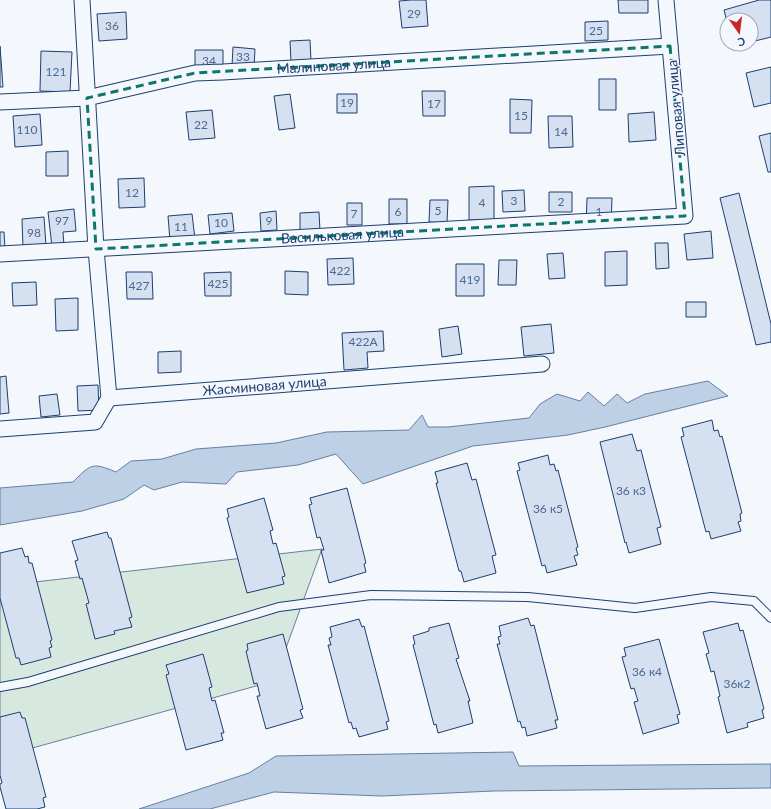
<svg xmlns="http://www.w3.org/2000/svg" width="771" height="809" font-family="Lato,sans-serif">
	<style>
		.green { fill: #d7e8df; stroke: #687fa3 }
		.water { fill: #bed0e5; stroke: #687fa3 }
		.building { fill: #d5e0f0; stroke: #1d3f73 }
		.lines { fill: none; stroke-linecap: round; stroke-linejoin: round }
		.service-casing { stroke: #1d3f73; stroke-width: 10 }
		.minor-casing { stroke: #1d3f73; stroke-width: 17 }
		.service { stroke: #f4f7fb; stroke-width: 8 }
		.minor { stroke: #f4f7fb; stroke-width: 15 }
		.marked { fill: none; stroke: #0f766e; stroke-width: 3; stroke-dasharray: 8 5; stroke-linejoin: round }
		.labels { text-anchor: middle; stroke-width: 3; stroke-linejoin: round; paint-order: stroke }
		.number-label { font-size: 12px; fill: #4b6792 }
		.street-label { font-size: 14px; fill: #1d3f73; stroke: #f4f7fb }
	</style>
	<rect width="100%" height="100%" fill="#f4f7fb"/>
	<path class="green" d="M322,549L274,681L0,757V586Z"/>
	<path class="water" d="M708,381L728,396L605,427L568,435L473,446L363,484L336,454L298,465L237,472L226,484L182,482L154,490L144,485L124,499L82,511L0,525V488L73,482C91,464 92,462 116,472L131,461L162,459L196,449L276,443L327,432L409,430L422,415L428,427H448L529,418L540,404L557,394L580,401L588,392L604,406L617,394L627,403L645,394Z
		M513,752L519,766L771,764V788L494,791L382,796L274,792L210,809H139L249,773L276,756Z"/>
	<path class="building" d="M411,0H426L428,26L402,28L399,1Z
		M618,0H648V13H619Z
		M759,0H771V37L751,42V20H727V22L724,10Z
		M126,12L127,39L99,41L97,14Z
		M608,21V40L585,41V22Z
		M310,40L311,61L291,62L290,41Z
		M0,46L3,87H0Z
		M233,47L255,49L254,67L232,66Z
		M195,50H223V72L195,73Z
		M41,51L72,52L70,92L40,91Z
		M771,67V103L754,107L746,73Z
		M599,79H616V110H599Z
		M422,91H445V116H423Z
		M290,94L295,128L279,130L274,96Z
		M337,94H357V113H337Z
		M510,99L532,100L531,133H510Z
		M212,110L215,138L189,140L186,112Z
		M654,112L656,140L629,142L628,114Z
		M40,114L42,145L15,147L13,116Z
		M548,116H572L573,147L549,148Z
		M771,133V172H768L759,136Z
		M68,151V176H46V152Z
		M144,178L145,207L119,208L118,179Z
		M494,186V220H469V187Z
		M524,190L525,211L503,212L502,191Z
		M549,192H572V212H549Z
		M739,193L771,324V342L756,345L720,198Z
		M587,198H612L611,226H586Z
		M389,199H407V224H389Z
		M430,200H448L447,223L429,222Z
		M347,203H362V225H347Z
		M74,209L76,231L63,232L64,246L52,247L48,212Z
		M276,211L277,230L261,231L260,213Z
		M319,212L320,231L300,232V213Z
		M232,213L234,231L210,234L208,215Z
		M192,214L195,239L170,241L168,216Z
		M44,217L46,246L23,248L22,219Z
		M711,231L713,258L687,260L684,234Z
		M0,232H4L5,249H0Z
		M655,243H668L669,268L656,269Z
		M627,251V285L605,286V252Z
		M563,253L565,278L549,279L547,254Z
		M353,258L354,284L328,285L327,259Z
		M499,260H517L516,285H498Z
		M456,264H484V296H456Z
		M285,271L308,272V295L285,294Z
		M126,272H152L153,299H127Z
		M231,272V296H205L204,273Z
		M36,282L37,305L13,306L12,283Z
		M78,298V330L56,331L55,299Z
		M686,302H706V317H686Z
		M551,324L554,353L524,356L521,327Z
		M458,326L462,354L442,357L439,329Z
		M383,331L384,351L367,352L368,368L344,370L342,333Z
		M181,351V372L158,373V352Z
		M6,376L9,413L0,414V377Z
		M98,385L99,410L78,411L77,386Z
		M57,394L60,415L41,417L39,396Z
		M712,420L714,431L718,430L720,437L722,436L742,513L740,514L741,521L738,522L741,531L711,539L709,531L706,532L681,437L684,436L682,428Z
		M632,434L637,451L641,450L661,527L657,528L661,544L629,553L626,542L625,543L600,442Z
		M548,455L550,465L554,464L556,471L558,470L578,547L576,548L578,555L574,556L577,565L547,573L545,565L542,566L517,471L520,470L518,463Z
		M467,463L472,480L476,479L496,555L492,556L496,573L464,582L461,571H459L436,483H438L435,472Z
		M347,488L366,563L364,564L366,572L329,583L321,550H324L320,537L317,538L309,505L312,504L310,498Z
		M264,498L273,530L270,531L273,544L276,543L285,576L282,577L284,584L247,593L227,518L229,517L227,509Z
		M107,532L109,538H111L132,617L129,618L132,627L114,631L115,634L95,639L86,604L89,603L82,578L80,579L75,561L78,560L72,541Z
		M22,548L25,557L28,556L29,563H32L52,640L50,641L52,647L49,648L51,657L21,665L19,658H16L0,598V553Z
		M528,618L531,626L534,625L558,720H555L557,728L527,736L525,727L522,728L520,721L518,722L497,644H500L498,637L501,636L499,626Z
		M359,619L362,627L364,626L389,721L386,722L388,729L359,737L356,728L353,729L351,722L349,723L328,645H331L329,638L332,637L330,627Z
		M449,623L459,658L456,659L470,701H468L473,723L438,733L436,724L434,725L413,645L415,644L413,636L429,631V628Z
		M738,623L740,631L743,630L764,709L762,710L764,718L747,723L748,727L727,733L718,697L720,696L714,671L711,672L706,654L709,653L703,632Z
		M283,634L303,709L300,710L303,718L266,729L257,696H260L257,683L254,684L246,651L248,650L247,644Z
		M659,639L680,714L677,715L679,723L643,734L634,702L638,701L634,688L631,689L622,657L626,656L624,648Z
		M203,654L212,687L209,688L212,701L215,700L224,733H221L223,740L186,750L166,675L169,674L166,665Z
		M20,712L22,718H25L46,797L43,798L45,807L37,809H6L0,787V784L2,783L0,775V717Z"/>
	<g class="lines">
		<defs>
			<path id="service" d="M0,687L28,682L279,607L371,595L528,597L635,608L711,597L754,601L771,618"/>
			<g id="minor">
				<path d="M82,0L96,249L109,398"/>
				<path id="s1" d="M0,102L87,98L195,73L223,72L670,46"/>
				<path id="s2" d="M0,254L685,216L666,0"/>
				<path id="s3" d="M109,398L542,364"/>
				<path d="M0,429L95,422L109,398"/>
			</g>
		</defs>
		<use href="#service" class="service-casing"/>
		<use href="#minor" class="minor-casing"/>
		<use href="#service" class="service"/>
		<use href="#minor" class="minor"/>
	</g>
	<path class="marked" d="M670,46L685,216L96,249L87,98L195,73Z"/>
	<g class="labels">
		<g class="number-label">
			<text x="414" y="18">29</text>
			<text x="112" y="30">36</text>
			<text x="596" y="35">25</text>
			<text x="243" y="61">33</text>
			<text x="209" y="65">34</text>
			<text x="56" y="76">121</text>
			<text x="347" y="107">19</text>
			<text x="434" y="108">17</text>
			<text x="521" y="120">15</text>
			<text x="201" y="129">22</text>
			<text x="27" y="134">110</text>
			<text x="561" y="136">14</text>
			<text x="132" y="197">12</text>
			<text x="514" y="205">3</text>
			<text x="561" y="206">2</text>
			<text x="482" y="207">4</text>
			<text x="438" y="215">5</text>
			<text x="398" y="216">6</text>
			<text x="599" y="216">1</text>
			<text x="354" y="218">7</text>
			<text x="62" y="225">97</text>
			<text x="269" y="225">9</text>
			<text x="221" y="227">10</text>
			<text x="181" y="231">11</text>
			<text x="34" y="237">98</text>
			<text x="340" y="275">422</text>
			<text x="470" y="284">419</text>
			<text x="218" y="288">425</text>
			<text x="139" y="290">427</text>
			<text x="363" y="346">422А</text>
			<text x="631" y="495">36 к3</text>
			<text x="548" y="513">36 к5</text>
			<text x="647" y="676">36 к4</text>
			<text x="737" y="688">36к2</text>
		</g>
		<g class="street-label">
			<text dy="5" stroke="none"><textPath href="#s1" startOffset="337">Малиновая улица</textPath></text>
			<text transform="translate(676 108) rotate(-95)" y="5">Липовая улица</text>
			<text dy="5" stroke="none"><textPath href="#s2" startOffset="343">Васильковая улица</textPath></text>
			<text dy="5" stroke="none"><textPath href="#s3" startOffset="156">Жасминовая улица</textPath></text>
		</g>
	</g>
	<g transform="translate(739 32) rotate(166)"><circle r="19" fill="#f4f7fb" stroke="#9eadc5"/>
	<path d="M0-3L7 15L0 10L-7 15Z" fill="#c62828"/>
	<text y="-6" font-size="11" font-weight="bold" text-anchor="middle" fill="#1d3f73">С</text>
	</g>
</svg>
